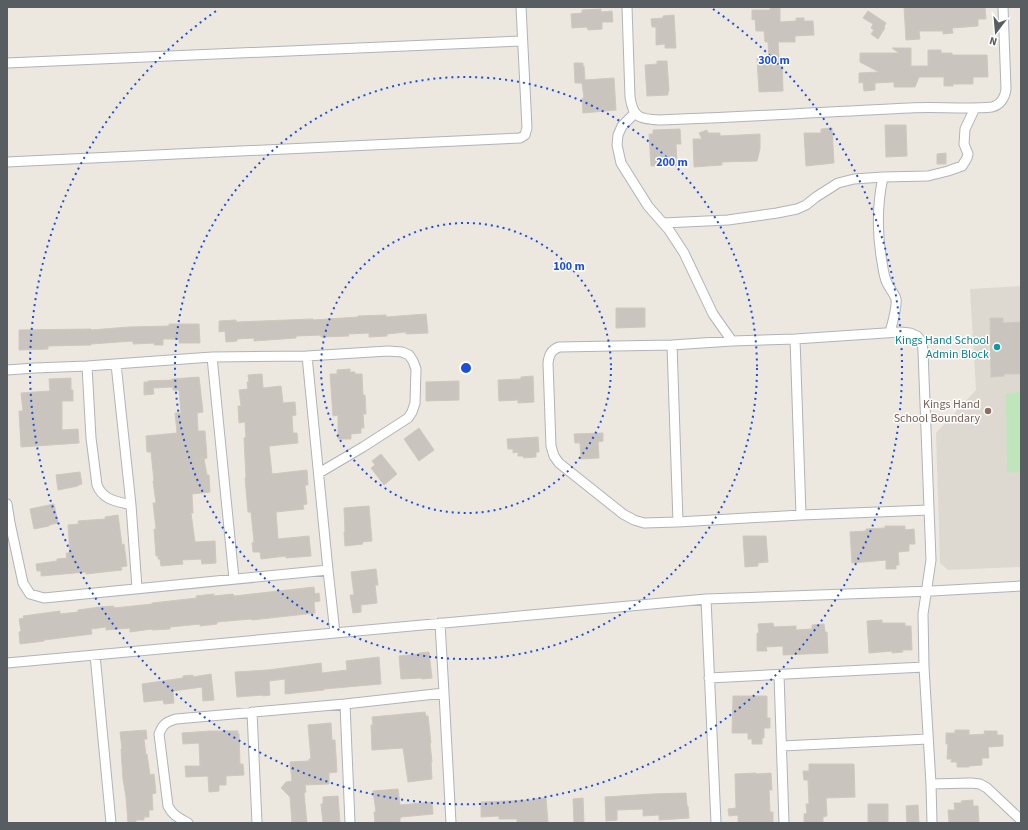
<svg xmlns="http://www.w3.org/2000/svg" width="1028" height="830" font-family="'Source Sans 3',sans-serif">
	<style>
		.education { fill: #ded9d0 }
		.green { fill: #bfe5ba }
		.building { fill: #cac4be; stroke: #d0c8bd }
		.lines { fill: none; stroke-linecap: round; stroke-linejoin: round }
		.minor-casing { stroke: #b0b4b8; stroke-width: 11 }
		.minor { stroke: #fff; stroke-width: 9 }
		.ring { fill: none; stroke: #1d4ed8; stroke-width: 2; stroke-dasharray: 2 4 }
		.culture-dot { fill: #0f9aa8; stroke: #fff; stroke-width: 1.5 }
		.education-dot { fill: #8d6e63; stroke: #fff; stroke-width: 1.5 }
		.labels { text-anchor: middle; stroke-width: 3; stroke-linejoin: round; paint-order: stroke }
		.culture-label { font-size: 12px; fill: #0d838f; stroke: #fff; text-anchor: end }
		.education-label { font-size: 12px; fill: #785e54; stroke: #fff; text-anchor: end }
		.centre { fill: #1d4ed8; stroke: #fff; stroke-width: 2 }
		.ring-label { font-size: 12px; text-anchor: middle; font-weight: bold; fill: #1d4ed8; stroke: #fff; stroke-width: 3; stroke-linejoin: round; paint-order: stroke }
	</style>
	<rect width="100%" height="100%" fill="#ece7df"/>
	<path class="education" d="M1021,286V567L948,570L940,563L936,433L976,390L970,289Z"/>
	<path class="green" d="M1021,392V471L1007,473L1006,393Z"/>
	<path class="building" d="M904,7H985L986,19H978V26L952,28L953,33L943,34V31H919L920,39L906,40Z
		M770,8H780V22L796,21V18H804V21H813L814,35L795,36V42H778L779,57H782L783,91L759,92L757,58H769L768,42H765L764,31H756L755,19L752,20V10H770Z
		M601,9V12L612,11L613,22H602V29L588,30L587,27L572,28L571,14L582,13V10Z
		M868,11L886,23L884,27L885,28L878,39L871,34L874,30L871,28L873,24L863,18Z
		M674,15L676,48H665V44L656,45V27H652L651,19L663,18V16Z
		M892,48H911V66H928V50H941V53H952V55H987L988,77H973V84H953V86H944V77H919L915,87H894V82L875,83V90L864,91L863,82L859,83V73L879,72L860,62V53H899Z
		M657,61H667L669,91L668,92V95L647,96L645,65L657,64Z
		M574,63H583V67L584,66L585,80L614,78L616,110L583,113L582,98H584L582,83H575Z
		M885,125H906L907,156L886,157Z
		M832,128L834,163L806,166L804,133H821V129Z
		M680,129L681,144H676L677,165L651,166L649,134H653V130Z
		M707,130L708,133H720V136L760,134V149L757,161L722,162V165L694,167L693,139H702L699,133Z
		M946,153V164H937V154Z
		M616,308H645V327L616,328Z
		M426,314L428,333L406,334V332L387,334V336L369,337V333L348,334L349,336L321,337V335L296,336V338L254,341V338L237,339V341L226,342L225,331L219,332V321L236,320V322L313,319V320L358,317V316L386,315V317Z
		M990,318H1003V323L1021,322V374H1004V376L991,377Z
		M169,324H199L200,343H179V339H163V345H154V343L133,344V341L91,344V345L48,346V349L19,350V330L91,329V330L129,327L169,326Z
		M350,369V372H355V374H362L363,395H365L366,414H363L364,428H361V433L351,434V439H338V415L333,416L330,374H337V370Z
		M262,374L263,388L281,386L283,403L295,402L296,415L292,416L293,433H297L298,443L269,446L272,474L307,470L308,485H305L307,504L303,505L304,509L276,512L278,539L309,536L311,556L286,558V556L261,559L260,552H253L252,543L254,542L251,512H248L245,478H246L244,438L246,437L245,422L239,423L238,406H241L239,390L248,389L247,382H249L248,375Z
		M533,376L534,402L518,403V400L499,401L498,380L521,379V377Z
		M199,377L203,412L197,413L198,431H205L207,458L204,459L207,475H209L210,492L192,494L193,513H191L195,542L215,541L216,563L202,564L201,559L182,560L183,564L161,566L160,559H158V556H156L154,529H156L153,503H156L153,481H154L151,452H147L146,436L177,433L175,413H181L179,390H173V387L153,388L154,394L144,395V382H148V381L172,380V379Z
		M71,378V390H73V401H62V430L78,429L79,443L21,447L19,411H23L21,393L50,391L49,379Z
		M459,381V400L426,401V382Z
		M419,428L434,450L419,461L404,439Z
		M603,433V441L598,442L599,458L581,459L580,443H575L574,434Z
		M538,437L539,452H536V457L524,458L523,456H518V452L513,453V449H508L507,439Z
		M381,454L397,474L384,485L371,468L375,465L372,461Z
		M80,472L82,484L78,485V486L58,490L56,475Z
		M54,504L58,523L49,525V526L34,529L30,509Z
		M369,506L372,541L362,542L363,544L345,546L344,532H345L344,508Z
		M118,515L122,545L124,544L127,566L121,567L122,570L86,574V572L41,576V571H37L36,564L57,561V559L67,558L66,553H70L68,525L79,524L78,521L105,519V517Z
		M885,526H905V530L914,529L915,544H909V551L898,552L899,565H896V569H886V560L852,563L850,532L866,531V529L885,528Z
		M743,536H766L768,562L758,563V566L745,567Z
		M376,569L378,585H375L377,603L361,605V612L353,613L350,595H354L351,572Z
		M314,587L315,594L319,593L320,601L314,602L315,613L252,620L251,619L217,622V624L200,626V624L170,627V629L152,630V629L130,632V628L106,630V627L91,629L92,634L44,640V641L20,644L19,632L21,631L19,619L24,618L23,616L60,611V614L78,612V610L100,607L114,606V608L152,604V603L197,598L196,596L214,594V596L233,594L234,596Z
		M882,620V623H905V626H911L912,650H902L903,652L892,653V651L869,653L867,621Z
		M773,623L774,627L796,626V630L812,629V625L824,624L825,632H827L828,653L783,655V646L766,647L767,651H757V633H759L758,624Z
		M429,652L432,678L422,679L421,678L401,679L399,656L419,654V653Z
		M379,657L381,684L324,689V690L285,694V679L269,681L270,695L263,696V695L237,697L235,672L268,670L321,663L322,673L347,670L346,661Z
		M211,674L214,700L203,701L202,687L173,691L174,703L164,704L163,700L144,702L142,684L183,678V676L193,675V677Z
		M733,696H767V718H770V728H764V738H762V744H752V739H748V733H732Z
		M425,712L426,716H428L431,743H430L432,762H431L432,779L408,782L403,748L372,750L371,725H373L372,717Z
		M331,723L332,740H335L337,772L329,773V784L305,785L306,792L304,793L307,823H292L290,797L281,788L286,782L292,781L290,762L309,761V759H311L308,725Z
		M146,730L147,739H144L146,755L147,754L150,775L154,774L156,793L152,794L153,810H149V817H144V820H136V823H128L126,797L123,779L121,749H122L120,732Z
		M955,730H969V735L985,734L984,731H997V735H1003V746L988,747L989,758H982V765L969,766V767H957V762H951L952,759H947L948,744H946V733H955Z
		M210,731H238V734H239L240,764H243L244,775L226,776V785H219V791L209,792L208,776L186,777L185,766H200L199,743L183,744L182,733Z
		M809,764H854L855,797L826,798L827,816L823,817V823H804V814L807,813L806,804H809L808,780H804L803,771H809Z
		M756,773V774L771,773L772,790H769L770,812H773V823H738V815L729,816L728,809L736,808L735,774Z
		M398,789L400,805L432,802L433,814L401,817V818H400V823H375L374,812H376L373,791Z
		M686,793L687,806H688L689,818L659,820V815L643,816V809L617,810V820L606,821L605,797L652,794Z
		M338,796L340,823H323L321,804H323V797Z
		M546,798L548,823H517V819H499V816L481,817V802L534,800V799Z
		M583,798L584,823H574L573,799Z
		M973,800V806H978L979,823H949L948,810H955L954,803H962L961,801Z
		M868,804H888V823H868Z
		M918,805L919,823H907L906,806Z"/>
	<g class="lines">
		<defs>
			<path id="minor" d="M627,7L630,97C633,118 640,119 659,120C743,117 826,112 910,108C928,107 946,108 964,108C973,108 983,108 992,107C1000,105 1005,98 1006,89L1003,7
				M7,63L522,41
				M635,113L622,126L618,135L617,145L621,163L648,206L669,230L684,253L713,314L732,341
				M7,162L520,138L525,135L527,128L521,7
				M883,177C877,205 877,234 882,262C883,269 884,277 887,283C889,287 895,295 896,299C897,306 892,325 890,332
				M663,223L728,220L777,213L797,209L806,205L816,197L838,183L854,179L883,177L928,176L948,171L962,166L967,158L968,154L964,144L965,129L975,108
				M795,339L801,515
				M672,345L678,522
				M307,356L328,570L335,633
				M212,357L234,579
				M116,364L131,505L137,588
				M87,366L91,438L97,485C103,500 116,501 131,505
				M7,370L35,368L87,366L212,357L307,356L388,351L402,352L409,355L413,361L416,369L415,403L412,412L408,418L363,447L319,473
				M7,504L10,523L23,583L30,594L44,598L328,570
				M929,510L801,515L678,522L644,523L634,520L623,514L559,463L554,456L551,446L548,363C549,355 551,350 559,347L672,345L732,341L795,339L900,332L910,333L917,336L922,342L923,351L931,560L923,614L924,667L931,784L932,823
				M706,599L716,823
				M440,623L444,693L451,823
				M95,655L111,823
				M7,663L706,599L932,591L1021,586
				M779,675L784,823
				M709,678L924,667
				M345,704L350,823
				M252,712L257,823
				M782,746L928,739
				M931,784L971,783L980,784L987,788L1021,820
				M188,823C179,818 173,816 168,806L159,734C163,724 166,722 176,719L345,704L444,693"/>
		</defs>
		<use href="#minor" class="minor-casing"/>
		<use href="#minor" class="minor"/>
	</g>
	<g class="ring">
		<circle cx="466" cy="368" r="145"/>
		<circle cx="466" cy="368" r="291"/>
		<path d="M713 9A436 436 0 1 1 219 9"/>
	</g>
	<circle class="culture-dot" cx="997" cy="347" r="4"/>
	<circle class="education-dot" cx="988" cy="411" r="4"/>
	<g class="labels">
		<g class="culture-label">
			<text x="989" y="344">Kings Hand School<tspan x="989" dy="14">Admin Block</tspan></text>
		</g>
		<g class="education-label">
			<text x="980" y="408">Kings Hand<tspan x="980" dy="14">School Boundary</tspan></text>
		</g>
	</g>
	<circle cx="466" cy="368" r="6" class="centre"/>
	<g class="ring-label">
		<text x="774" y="64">300 m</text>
		<text x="672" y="166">200 m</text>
		<text x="569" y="270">100 m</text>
	</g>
	<rect width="1028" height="830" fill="none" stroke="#585d61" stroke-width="16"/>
	<g transform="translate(996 32) rotate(196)" stroke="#ffffff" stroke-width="3" paint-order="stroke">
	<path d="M0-3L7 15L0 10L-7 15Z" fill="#585d61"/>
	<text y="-6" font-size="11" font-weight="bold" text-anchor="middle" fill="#585d61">N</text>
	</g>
</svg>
